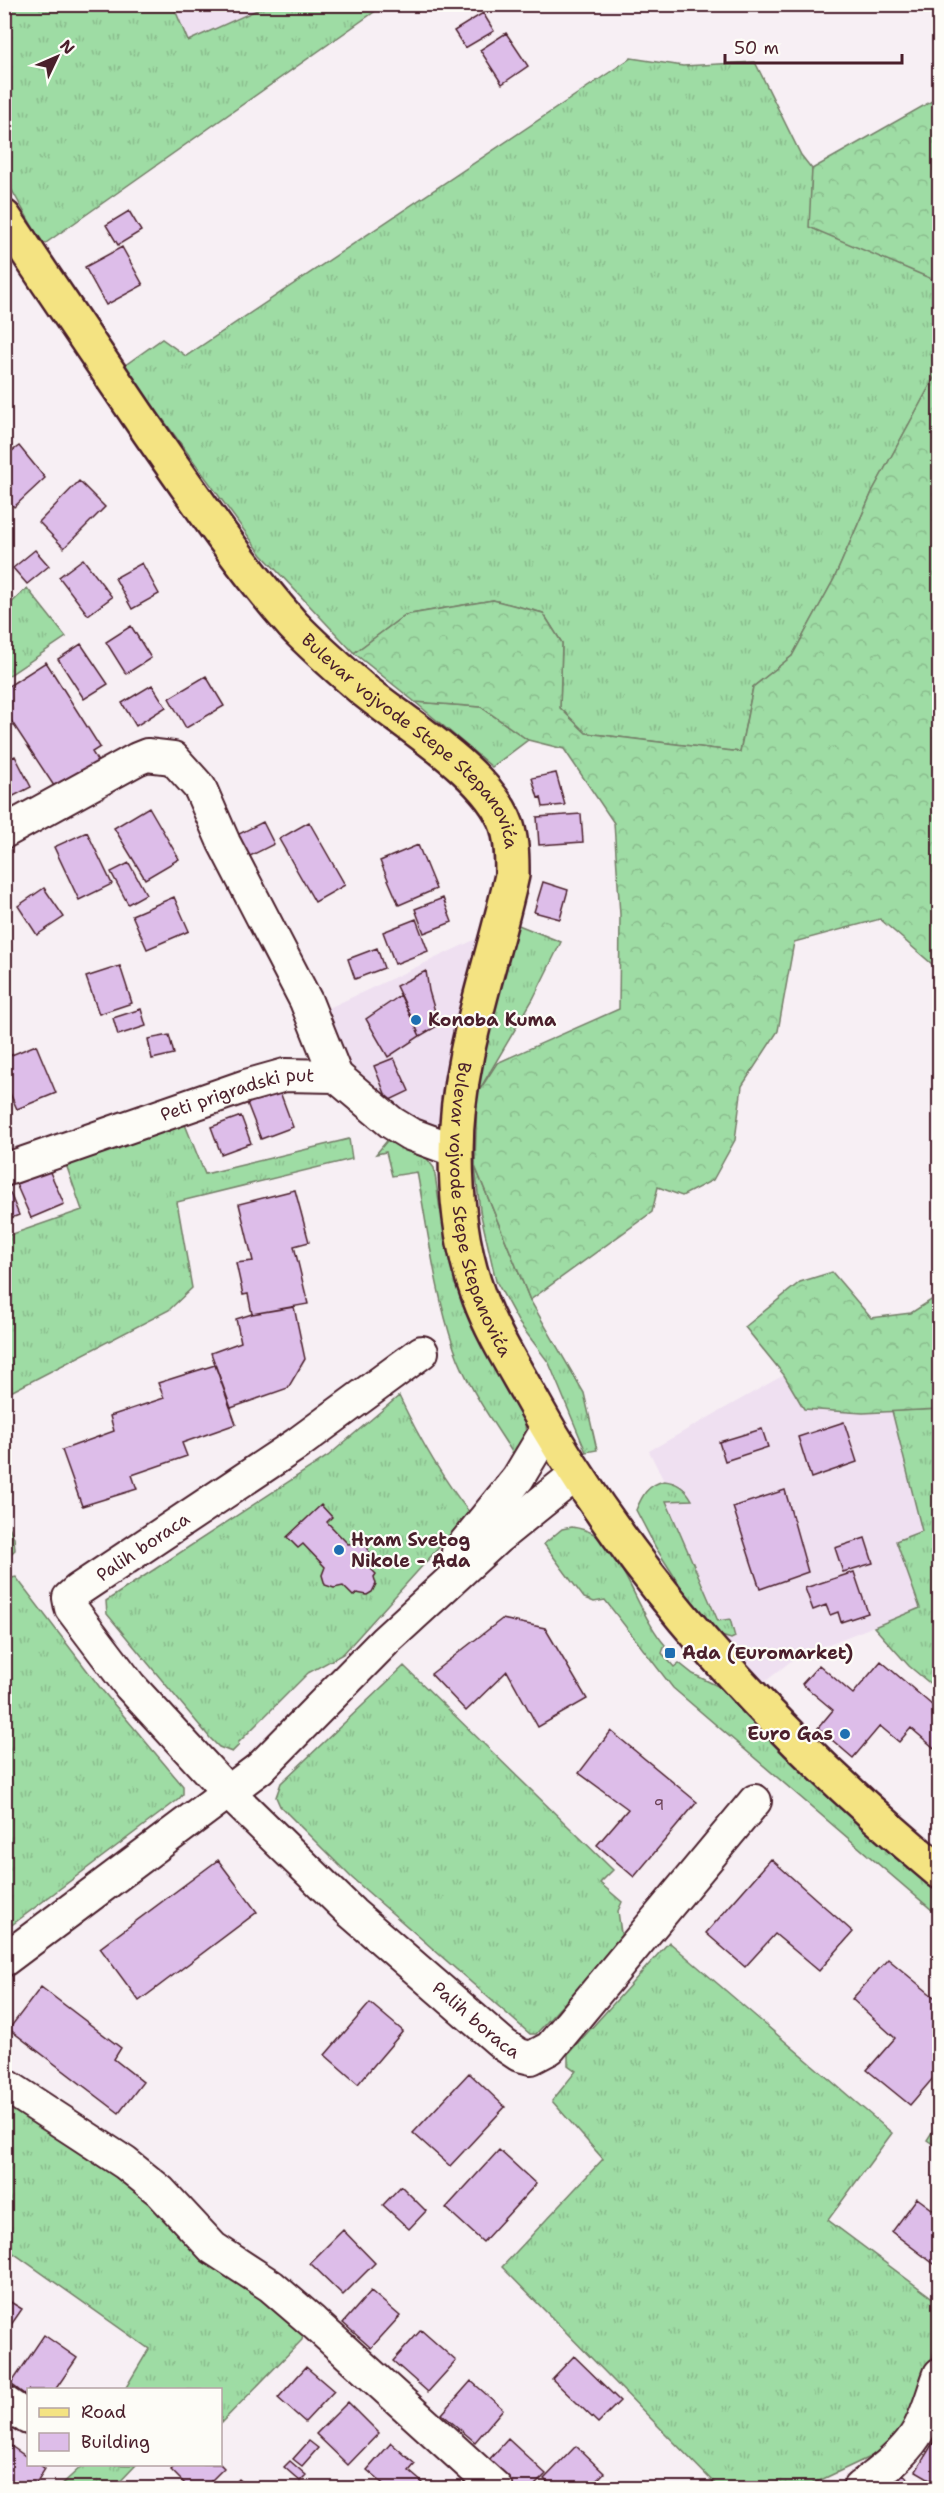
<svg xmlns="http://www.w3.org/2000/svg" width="944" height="2493" font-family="'Shantell Sans',sans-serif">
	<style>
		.built { fill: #efe0f1 }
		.grass { fill: url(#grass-tufts); stroke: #747e68; stroke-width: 1.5 }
		.forest { fill: url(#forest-crowns); stroke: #747e68; stroke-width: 1.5 }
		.building { fill: #ddbde9; stroke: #4a1f2b; stroke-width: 1.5 }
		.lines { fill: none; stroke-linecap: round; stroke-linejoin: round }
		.minor-casing { stroke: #4a1f2b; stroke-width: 36 }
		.major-casing { stroke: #4a1f2b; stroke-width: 38 }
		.minor { stroke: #fdfcf7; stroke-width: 32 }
		.major { stroke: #f4e382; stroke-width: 33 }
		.poi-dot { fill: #1f6fb2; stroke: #fdfcf7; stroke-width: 2 }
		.labels { text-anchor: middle; stroke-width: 4.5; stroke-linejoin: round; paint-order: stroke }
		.number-label { font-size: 15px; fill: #6f465a }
		.street-label { font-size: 18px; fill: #4a1f2b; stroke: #fdfcf7 }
		.poi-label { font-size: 18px; font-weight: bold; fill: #4a1f2b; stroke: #fdfcf7; text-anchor: start }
	</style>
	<defs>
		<pattern id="grass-tufts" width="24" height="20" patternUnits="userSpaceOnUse" patternTransform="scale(1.5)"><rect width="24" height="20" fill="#9edca4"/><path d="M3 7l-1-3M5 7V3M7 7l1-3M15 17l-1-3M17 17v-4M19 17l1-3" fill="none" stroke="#8abc8d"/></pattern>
		<pattern id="forest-crowns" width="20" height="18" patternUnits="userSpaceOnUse" patternTransform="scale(1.5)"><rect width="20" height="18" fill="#9edca4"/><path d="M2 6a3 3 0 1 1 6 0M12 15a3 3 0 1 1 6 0" fill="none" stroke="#8abc8d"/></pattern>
	</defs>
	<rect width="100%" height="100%" fill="#f7eff4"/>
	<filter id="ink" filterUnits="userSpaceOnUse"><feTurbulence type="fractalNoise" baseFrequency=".0167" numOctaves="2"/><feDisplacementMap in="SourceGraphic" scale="12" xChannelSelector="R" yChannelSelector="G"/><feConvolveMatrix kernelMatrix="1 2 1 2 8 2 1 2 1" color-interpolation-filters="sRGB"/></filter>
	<g filter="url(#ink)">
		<path class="built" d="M173,5H268L188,41Z
			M489,933L442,1139L350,1078L316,1014Z
			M784,1375L805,1409L863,1413L892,1411L922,1531L896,1541L920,1608L796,1657L761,1685L718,1635L719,1621L666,1500H692L674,1482L664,1481L649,1451Z"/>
		<path class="grass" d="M4,5H173L188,41L268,5H384L43,245L5,178Z
			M631,58L683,66L755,62L801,155L812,169L810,227L939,280V369L873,490L834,579L792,656L753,687L740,752L586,733L560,708L562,643L543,613L493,600L405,615L354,653L262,555L124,366L162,339L186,356Z
			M27,588L66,637L5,678V609Z
			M415,702L481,707L528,740L492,767Z
			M511,922L561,942L533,999L477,1094L487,1009Z
			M182,1117L205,1174L349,1139L352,1159L177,1202L192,1288L169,1310L5,1395L4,1237L82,1210L62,1153Z
			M391,1136L422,1152L434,1168L440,1209L466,1306L525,1421L526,1440L520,1454L512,1452C491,1419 467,1386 454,1348C435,1291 428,1231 417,1172L392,1176L386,1152L376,1154Z
			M475,1166L530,1300L584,1393L597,1450L586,1452L549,1363L519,1323L496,1281L480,1211Z
			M399,1396C419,1438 441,1477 470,1513L343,1654L308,1673L238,1743L239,1745L232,1752L219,1747L210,1738L107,1614L106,1601L328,1456Z
			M939,1409H940L939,1691L909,1666L874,1627L920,1608L896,1541L922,1531L892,1411Z
			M664,1481C676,1482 686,1489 692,1500L666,1501L718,1621L730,1619L735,1637L731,1639L715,1634L683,1590L656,1548L636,1510C642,1496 647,1485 664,1481Z
			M5,1517L14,1538L15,1550L5,1559Z
			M572,1527C579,1528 587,1530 594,1534C624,1556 639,1616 665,1645L662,1653L674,1667L679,1663L693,1674L730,1692L939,1886V1916L673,1688L605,1600L594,1602L584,1598L544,1544L562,1529Z
			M4,1567L12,1578L16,1577L102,1690L183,1786V1794L179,1799L5,1930Z
			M404,1666L613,1870L600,1883L622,1902L618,1911L622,1940L536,2034H530L352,1878L280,1806L276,1797L281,1783Z
			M669,1942L892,2133L828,2220L939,2303V2335L917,2409L908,2423L876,2454L804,2488H719L502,2267L603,2159L552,2101L576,2071L568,2065V2054Z
			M4,2100L96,2162L154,2206L303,2334L302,2340L221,2423L220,2390L125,2389L149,2349L5,2247Z
			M939,2121V2148L927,2140Z
			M83,2465V2464L136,2465L114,2488H58Z"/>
		<path class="forest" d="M939,97V282L809,227L812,169Z
			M939,369V970L880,919L794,942L778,1031L742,1086L735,1140L713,1180L682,1196L658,1187L652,1212L530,1300L475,1166L477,1094L497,1063L619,1009L620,915L614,823L564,749L528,740L481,707L415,702L354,653L405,615L493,600L543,613L562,643L560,708L586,733L740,752L753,687L792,656L834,579L873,490Z
			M832,1272L871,1318L911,1313L939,1295V1409L863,1413L804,1409L784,1375L745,1327L800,1282Z"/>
		<path class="building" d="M483,13L494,31L465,48L454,31Z
			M506,33L528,66L502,84L480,50Z
			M129,211L141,231L118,245L106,225Z
			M122,247L143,285L106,305L85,267Z
			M19,446L45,478L14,507L4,496V457Z
			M79,481L105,507L64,548L39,522Z
			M35,550L49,566L27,584L13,568Z
			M83,559L112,597L88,615L59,577Z
			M142,563L159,594L132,609L115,578Z
			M131,626L151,658L126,674L106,642Z
			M81,644L108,684L84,699L58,659Z
			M46,662L100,747L92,752L100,765L58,792L4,710V689Z
			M206,676L224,706L186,728L169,698Z
			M152,685L166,707L136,726L122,703Z
			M15,756L31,787L4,801V761Z
			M556,773L565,805L543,807L541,797L538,798L532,778Z
			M149,807L179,859L145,879L114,828Z
			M581,814L583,842L539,845L537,817Z
			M263,822L274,844L246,858L235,836Z
			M309,822L345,885L315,902L279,839Z
			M87,832L112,884L79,900L54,847Z
			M418,845L436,889L399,905L380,861Z
			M129,863L146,894L128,904L111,872Z
			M543,882L568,890L560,919L534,912Z
			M44,888L64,917L37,935L18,906Z
			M174,897L189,931L147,949L132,915Z
			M443,898L452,922L424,933L415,909Z
			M416,919L428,951L395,964L383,932Z
			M377,948L384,968L355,979L348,959Z
			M120,966L132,1003L99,1014L86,977Z
			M426,971L429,991L439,1025L420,1036L396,986Z
			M401,995L420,1036L388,1057L366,1019Z
			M141,1009L146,1026L118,1035L113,1018Z
			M169,1035L174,1054L152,1059L148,1039Z
			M36,1045L56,1093L17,1109L4,1080V1058Z
			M394,1058L409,1091L388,1101L374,1066Z
			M280,1092L293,1127L261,1139L247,1103Z
			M241,1116L251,1143L221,1154L211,1127Z
			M49,1170L64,1204L31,1218L16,1184Z
			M295,1190L309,1242L294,1246L308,1304L252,1314L248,1294L243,1295L236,1263L253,1261L239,1204Z
			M10,1193L19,1215L4,1221V1195Z
			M294,1307L305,1359L288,1388L231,1408L211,1353L241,1342L236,1319L252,1314Z
			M215,1365L236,1424L182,1443L187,1456L132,1475L137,1489L82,1506L62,1450L114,1431L110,1416L164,1398L158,1383Z
			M844,1422L857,1462L811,1478L798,1437Z
			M762,1429L768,1447L725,1461L719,1442Z
			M785,1490L808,1572L760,1589L733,1507Z
			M321,1505L332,1517L327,1522L348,1544L363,1543L368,1548L369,1557L366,1564L376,1574L374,1577L376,1584L372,1592L367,1595L357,1593L353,1596L343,1586L334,1588L325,1585L322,1575L325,1567L303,1544L298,1548L287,1537Z
			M865,1538L873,1563L843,1572L835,1548Z
			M854,1572L868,1613L841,1622L838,1612L830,1615L826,1605L813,1610L805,1588Z
			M502,1619L545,1628L587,1699L538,1727L507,1671L466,1711L431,1674Z
			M881,1661L940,1712V1753L911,1728L899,1742L880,1726L853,1758L818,1728L833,1710L802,1684L819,1665L853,1694Z
			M611,1731L697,1802L634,1877L597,1845L628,1809L579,1773Z
			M771,1859L853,1932L819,1971L775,1934L745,1967L706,1933Z
			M218,1860L257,1912L139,2001L100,1948Z
			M888,1959L940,2002V2070L910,2105L867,2070L895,2038L852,1999Z
			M41,1987L121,2048L114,2059L143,2082L119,2113L9,2029Z
			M370,2003L403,2031L358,2084L325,2055Z
			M469,2073L505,2107L450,2166L413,2133Z
			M499,2150L536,2184L483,2242L446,2208Z
			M401,2186L426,2211L409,2229L383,2205Z
			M917,2198L940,2215V2257L934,2264L892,2232Z
			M343,2230L375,2263L343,2295L310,2263Z
			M371,2291L400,2316L371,2348L343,2323Z
			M4,2298L22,2309L4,2335Z
			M421,2330L456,2361L428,2392L393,2361Z
			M44,2335L77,2358L55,2390H28V2397L11,2384Z
			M574,2356L620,2401L598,2423L552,2379Z
			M306,2367L334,2391L305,2422L278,2398Z
			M471,2381L503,2409L475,2442L442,2414Z
			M348,2402L379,2433L348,2465L316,2434Z
			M508,2439L546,2474L532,2488H514L486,2463Z
			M309,2441L318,2448L302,2466L293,2459Z
			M391,2443L415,2464L409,2471L423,2483L418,2488H388L367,2470Z
			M933,2443L940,2447V2485L916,2471Z
			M8,2444L28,2458V2464H39L45,2469L33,2488H4V2449Z
			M576,2446L604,2473L589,2488H554L544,2479Z
			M290,2461L306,2475L300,2481L284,2467Z
			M176,2464H220L224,2468L204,2488H189L171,2470Z
			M903,2474L919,2488H890Z
			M239,2479L249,2488H231Z"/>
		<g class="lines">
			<defs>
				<g id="minor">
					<path d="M4,832L137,759L147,755L173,758L200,788L224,843L306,1001L336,1076"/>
					<path id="s1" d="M4,1170L246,1086L285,1075L336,1076L392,1123L410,1134L456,1151"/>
					<path id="s2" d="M422,1352L297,1444L78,1590L69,1598L71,1608L130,1686L227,1791L352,1913L504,2045L519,2055L531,2058L550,2048L755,1801"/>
					<path d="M458,1552L518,1478L548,1428"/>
					<path d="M4,1960L260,1768L385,1641L497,1538L575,1475"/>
					<path d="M4,2084L125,2163L160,2191L213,2248L271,2286L313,2322L496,2488"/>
					<path d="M4,2402L28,2418"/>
					<path d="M859,2488C878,2473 901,2457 915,2436C927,2418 932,2395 940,2374"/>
				</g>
				<g id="major">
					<path id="s3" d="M4,217C52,289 101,361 149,432C195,498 240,565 293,625C314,647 337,667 360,687C403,723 489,773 507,826C512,842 512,859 512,875C492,967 456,1056 456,1152C456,1200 462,1252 479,1297C491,1330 510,1361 527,1391C628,1576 778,1737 940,1872"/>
				</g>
			</defs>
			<use href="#minor" class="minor-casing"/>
			<use href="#major" class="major-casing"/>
			<use href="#minor" class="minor"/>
			<use href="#major" class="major"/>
		</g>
	</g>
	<g class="poi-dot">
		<circle cx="416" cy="1020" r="6"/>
		<circle cx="339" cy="1550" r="6"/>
		<rect x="664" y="1647" width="12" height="12" rx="3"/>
		<circle cx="845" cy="1734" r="6"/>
	</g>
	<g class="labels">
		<g class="number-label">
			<text x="659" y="1810">9</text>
		</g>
		<g class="street-label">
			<text dy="6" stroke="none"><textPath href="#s3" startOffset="668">Bulevar vojvode Stepe Stepanovića</textPath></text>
			<text dy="6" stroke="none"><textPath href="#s1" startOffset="246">Peti prigradski put</textPath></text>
			<text dy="6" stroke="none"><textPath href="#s3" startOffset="1190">Bulevar vojvode Stepe Stepanovića</textPath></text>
			<text transform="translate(143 1547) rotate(-34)" y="6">Palih boraca</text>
			<text dy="6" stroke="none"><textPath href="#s2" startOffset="1020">Palih boraca</textPath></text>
		</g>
		<g class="poi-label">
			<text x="428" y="1026">Konoba Kuma</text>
			<text x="351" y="1546">Hram Svetog<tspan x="351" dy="21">Nikole - Ada</tspan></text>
			<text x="682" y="1659">Ada (Euromarket)</text>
			<text x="833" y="1740" text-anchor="end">Euro Gas</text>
		</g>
	</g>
	<rect width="944" height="2493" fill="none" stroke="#fdfcf7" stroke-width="24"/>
	<rect x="12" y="12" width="920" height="2469" fill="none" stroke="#4a1f2b" stroke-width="2" filter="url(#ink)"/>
	<rect x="27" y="2388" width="195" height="78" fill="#fdfcf7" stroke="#b5a4a5" stroke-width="1.5"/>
	<rect x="39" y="2408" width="30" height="9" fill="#f4e382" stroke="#b5a4a5" stroke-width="1.5"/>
	<text x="81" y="2418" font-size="18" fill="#4a1f2b">Road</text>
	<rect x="39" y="2433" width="30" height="18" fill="#ddbde9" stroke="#b5a4a5" stroke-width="1.5"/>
	<text x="81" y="2448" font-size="18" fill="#4a1f2b">Building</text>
	<g transform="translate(57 57) rotate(46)" stroke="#fdfcf7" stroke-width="4.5" paint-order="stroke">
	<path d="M0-4.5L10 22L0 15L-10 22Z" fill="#4a1f2b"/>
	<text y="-9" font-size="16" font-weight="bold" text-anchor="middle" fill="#4a1f2b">N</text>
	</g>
	<path d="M725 54v9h177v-9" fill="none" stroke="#4a1f2b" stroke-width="3"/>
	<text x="734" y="54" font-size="18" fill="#4a1f2b" stroke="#fdfcf7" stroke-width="4.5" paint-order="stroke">50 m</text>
</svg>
